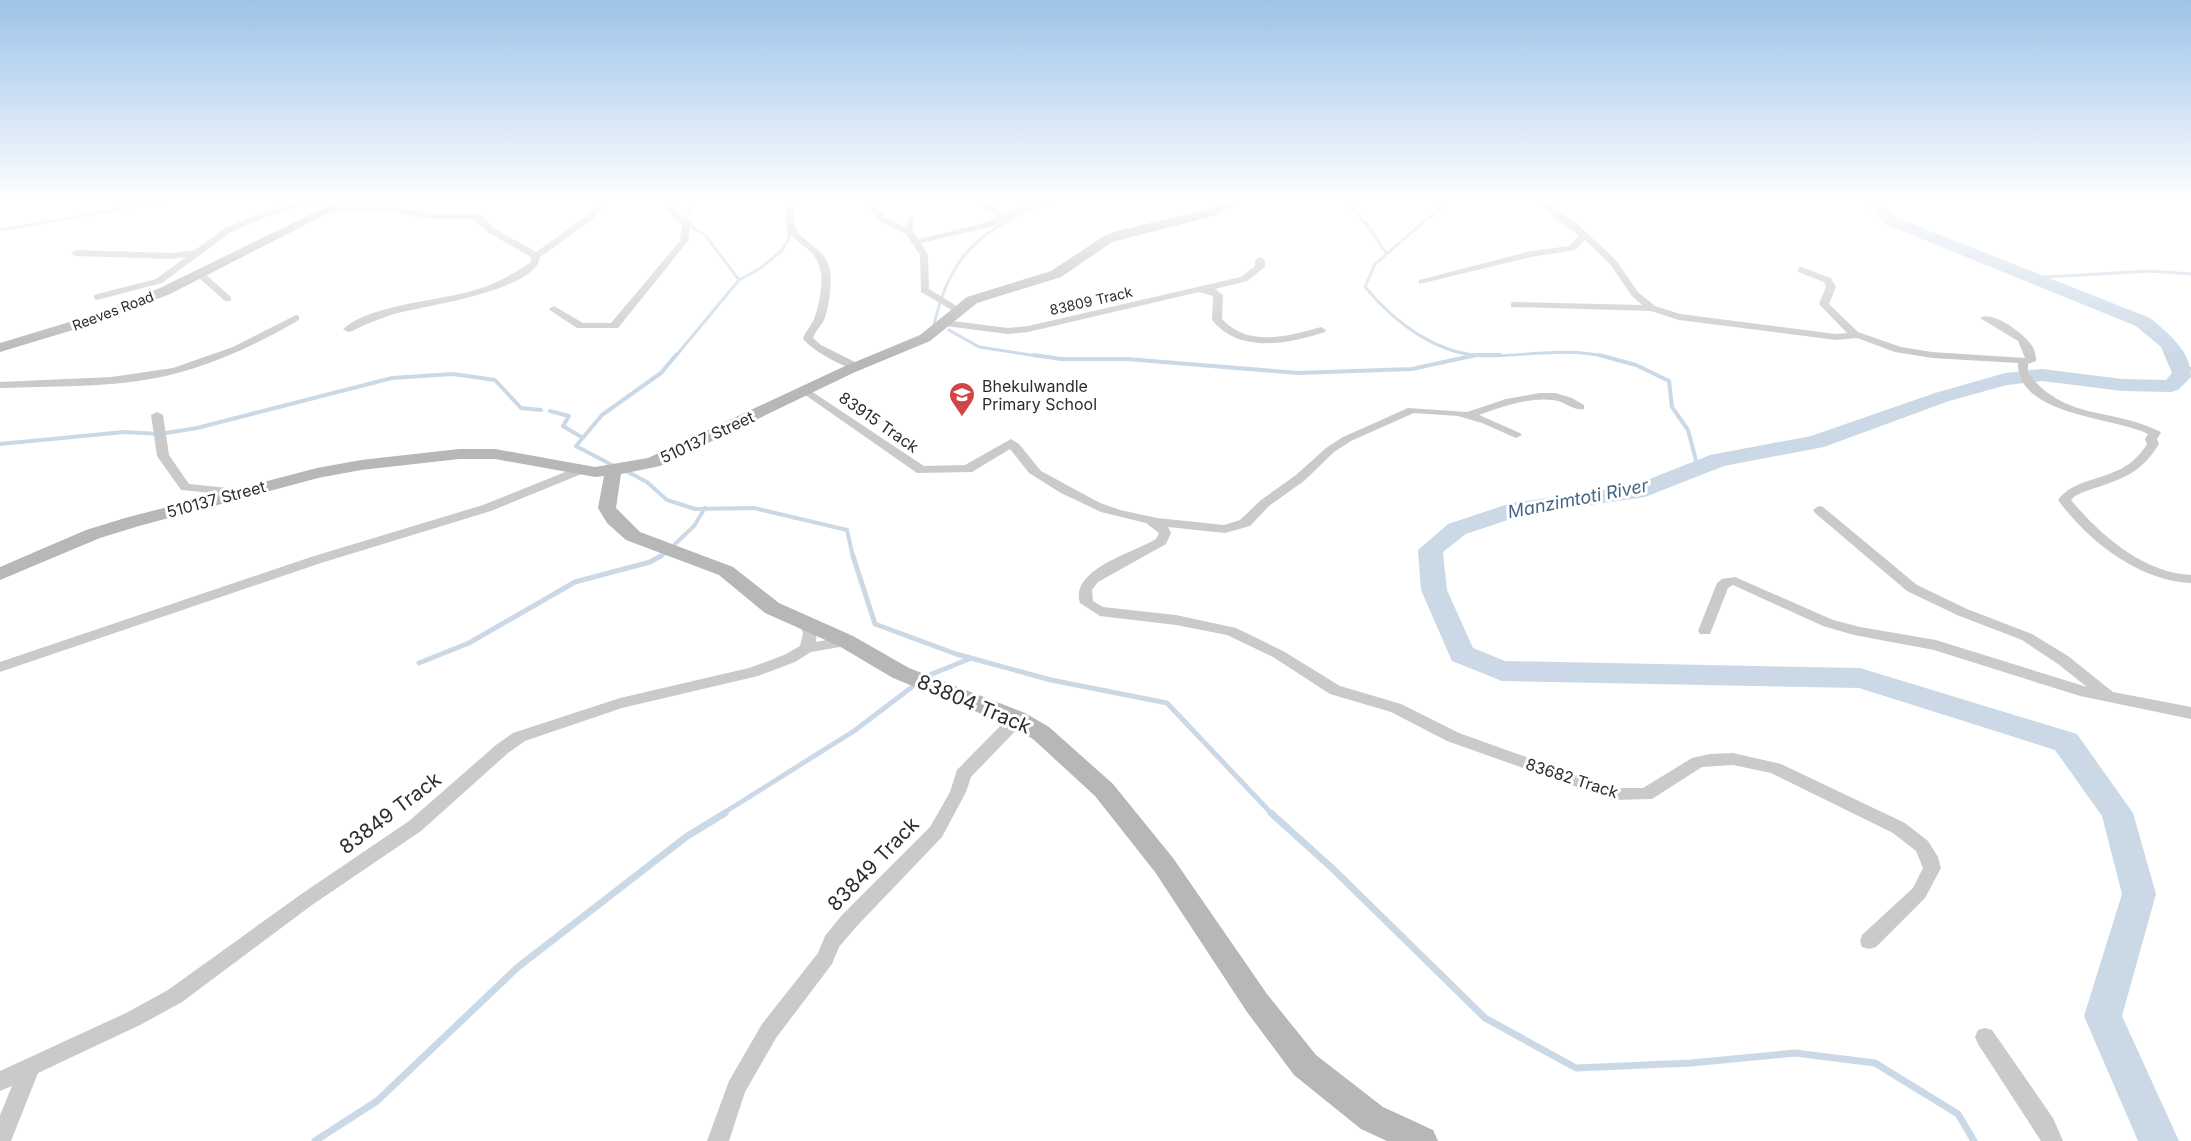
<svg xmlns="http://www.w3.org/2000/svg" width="2191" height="1141" font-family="Inter,sans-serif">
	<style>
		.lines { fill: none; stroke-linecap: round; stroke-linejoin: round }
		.stream-far3 { stroke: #cbd9e7; stroke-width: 3 }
		.stream-far2 { stroke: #cbd9e7; stroke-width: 4 }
		.stream-far1 { stroke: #cbd9e7; stroke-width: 5 }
		.stream { stroke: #cbd9e7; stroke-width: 7 }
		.river { fill: #cbd9e7; fill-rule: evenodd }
		.street { fill: #cacaca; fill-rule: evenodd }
		.secondary { fill: #b7b7b7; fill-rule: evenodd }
		.labels { text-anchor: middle; stroke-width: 6; stroke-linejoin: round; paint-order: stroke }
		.far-street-label { font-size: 14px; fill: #2d2d2d; stroke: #fff }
		.poi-label { font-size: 16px; fill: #2d2d2d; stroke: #fff; text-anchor: start }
		.street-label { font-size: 16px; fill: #2d2d2d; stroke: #fff }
		.water-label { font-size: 18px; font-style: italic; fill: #456786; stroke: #fff }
		.near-street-label { font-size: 20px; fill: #2d2d2d; stroke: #fff }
	</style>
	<rect width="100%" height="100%" fill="#fff"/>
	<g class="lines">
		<path class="stream-far3" d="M694,199L686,217L693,228L705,235L739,280
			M1343,199L1367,225L1386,253
			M1437,199L1442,206L1375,264L1365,287C1395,323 1437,355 1486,356C1527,356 1566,347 1607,357
			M0,230L178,199
			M2028,278L2150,271L2191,274
			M934,324C953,246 984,230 1054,199
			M949,330L979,347L1044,357
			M675,357L739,280L761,268L781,251L789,239L788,230
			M1469,357L1476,355"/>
		<path class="stream-far2" d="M1034,355L1061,359H1127L1298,373L1412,369L1476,355
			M1475,355H1500
			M1599,355L1636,365L1669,381L1672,407L1688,430L1698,468
			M2180,368L2191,369
			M550,411L569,416L563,426L583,438
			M0,444L124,432L160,434L197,428L392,378L453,374L495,380L521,408L541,410
			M612,465L576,446L602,415L661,373L676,355
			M628,472L647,482L667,500L695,509L754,508L847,530L853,557
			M675,544L694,526L705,508
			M658,557L664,554"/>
		<path class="stream-far1" d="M853,556L875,624L956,654L1051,680L1167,703L1272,814
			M419,663L469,643L575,582L650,562L661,556
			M927,676L969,659
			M722,814L854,731L912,687"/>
		<path class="stream" d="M1271,813L1333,869L1485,1018L1576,1068L1691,1063L1795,1053L1875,1063L1958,1114L1974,1141
			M315,1141L377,1101L518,967L686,837L725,813"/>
		<path class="river" d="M1863,199H1878L1897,218L2150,318C2168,333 2191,351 2191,377L2178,390L2171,392L2122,391L2042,381L2007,385L1949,401L1824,447L1724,466L1645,497L1523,515L1466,534L1443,552L1447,590L1473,648L1505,661L1860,668L2077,734L2133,813L2156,894L2122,1016L2179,1141H2138L2084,1016L2122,894L2102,816L2055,750L1859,688L1502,681L1452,661L1421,590L1418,550L1448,524L1511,503L1632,486L1710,455L1811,436L1935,393L2005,373L2042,369L2122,379L2166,380L2172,373L2161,347L2136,326L1885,224Z"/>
		<path class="street" d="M313,199H325L269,216L231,232L162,283L97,300L94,299V295L156,279L186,257L172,259L75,256L71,253L75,250L172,253L195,250L225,228L263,212Z
			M666,199H674L673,207L690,225L688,241L618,328H577L551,311L549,309L554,306L583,323H611L680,241L682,225L665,208Z
			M789,199H797C782,247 823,236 830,270C832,284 829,310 823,322C819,328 815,332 813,338L821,345L861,365V369C847,371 812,350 803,339C805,331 811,327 814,319C819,307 824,281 820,269C812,236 774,247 789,199Z
			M861,199H869L886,218L905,227L909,217H915L912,231L918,239L985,223L998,217L972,199H981L1004,214L1024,205L1031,207L991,227L921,243L928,255L929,289L960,308L962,310L957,313L921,292L920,255L905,233L880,222Z
			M1538,199H1546L1553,208L1576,223L1616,260L1638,292L1655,306L1680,314L1836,334L1847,333L1819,304L1826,287L1824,282L1798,272V268L1801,267L1831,278L1836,287L1829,304L1858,332L1901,347L1932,352L2025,358L2018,341L1980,318C1991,310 2022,332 2030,343C2034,348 2036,354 2036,361L2028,364V373C2065,421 2110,407 2159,431L2161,433L2157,439L2159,444C2142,472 2125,478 2095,488C2087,491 2077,493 2071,500C2100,535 2144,573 2191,575V583C2139,581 2088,541 2058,500C2079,472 2122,485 2147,444L2145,439L2148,434C2114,417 2017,416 2018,363L1932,358L1895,352L1857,338L1836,340L1679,320L1651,311L1511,307V303L1514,302L1642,305L1632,296L1610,264L1585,240L1575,250L1531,257L1419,284V280L1531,251L1569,246L1579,236L1547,212Z
			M599,201L606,203L591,221L540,257C536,291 423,306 394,314C379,319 366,324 352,331L348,332L343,329C368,306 434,301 468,292C491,286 511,276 531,262V257L489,233L472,219H429L387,210L327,212L323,210L324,208L387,206L429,213H474L483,217L495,229L536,252L585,217Z
			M1260,257L1265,260V267L1247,281L1215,289L1223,295L1222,319C1249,348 1288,336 1321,327L1326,330L1325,332C1288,344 1240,354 1212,320L1213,296L1199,292L1028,332L1008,334L945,326L940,323L945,320L1008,328L1028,326L1241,277L1255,266V260Z
			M198,273H204L231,297V301H225L198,277Z
			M296,315L299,316V320C254,346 207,368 156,378C105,388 52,386 0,388V382L111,377L173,368L233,347Z
			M805,387L924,466L965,465L1011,439L1019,444L1041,471L1100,503L1120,510L1157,518L1224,525L1240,520L1261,500L1296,475L1326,448L1343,437L1408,408L1467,412L1506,399L1540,393H1555L1572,398L1584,405V409C1573,411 1564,401 1553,400C1528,397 1502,407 1479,415L1520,433L1522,435L1516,438L1482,423L1458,416L1414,413L1351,441L1334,452L1304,481L1269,506L1250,526L1225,533L1168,527L1171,533L1166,544L1098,582L1092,590L1093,601L1103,607L1176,615L1236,628L1283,651L1340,686L1401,704L1459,733L1613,788H1643L1692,758L1710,754L1733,753L1781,764L1905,823L1928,841L1938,857L1941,868L1925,898L1876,947L1869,949L1862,947L1860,941L1862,935L1913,888L1923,868L1916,851L1893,833L1771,773L1733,765L1702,767L1652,799L1613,800L1447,741L1391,712L1330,694L1273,657L1227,635L1176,625L1100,616L1080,603C1070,569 1133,553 1156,539L1159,533L1146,523L1101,512L1061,493L1029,473L1010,449L972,472L917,473L801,392L800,390Z
			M157,412L163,415L169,455L189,484L239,489L243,490L245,493L243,496L181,490L157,456L151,415Z
			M580,466L586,470L584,473L491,511L321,563L0,672V662L311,557L483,505Z
			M1819,506L1823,507L1917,585L1967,609L2032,634L2068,656L2113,692L2191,707V719L2080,696L1934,650L1854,635L1823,626L1733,585L1728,588L1710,634H1700L1698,631L1717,583L1722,579L1735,577L1833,620L1860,627L1936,640L2087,687L2058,664L2022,640L1957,615L1907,591L1815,513L1813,510Z
			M807,620C817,623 817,633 816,642L846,636L853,641L846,646L811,652L795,662L758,676L622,708L525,741L508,753L421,831L312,905L182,1002L140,1025L38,1073L11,1141H0V1115L12,1086L0,1091V1071L126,1013L168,990L300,895L409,821L496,745L513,733L620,698L749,668L784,655L800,646L803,633L800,625Z
			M1017,713L1023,715L1025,719L1023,723L971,777L966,792L942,837L856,927L839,947L832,964L776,1038L745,1092L729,1141H707L729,1081L762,1024L818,953L825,936L842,915L930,827L950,792L957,770L1011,715Z
			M1985,1028L1992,1030L2053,1118L2063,1141H2041L1978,1044L1975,1037L1978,1030Z"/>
		<path class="secondary" d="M342,199H356L170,294L96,323L0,352V343L86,317L160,288Z
			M1229,199H1243L1217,215L1112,242L1061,277L977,303L930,341L853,373L660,466L621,474L616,508L640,532L733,567L779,603L853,636L909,668L1025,713L1049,727L1113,784L1173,858L1267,994L1316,1055L1383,1107L1433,1130L1438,1141H1387L1361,1129L1294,1075L1247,1012L1155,872L1095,796L1033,739L1009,725L893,678L839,646L765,613L719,575L626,540L607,523L598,508L604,476L595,477L495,459H459L361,470L318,478L139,526L100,538L0,580V567L86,530L125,518L317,468L361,460L459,449H495L595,467L648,458L843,367L920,335L967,297L1051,271L1104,236L1117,231L1209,209Z"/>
	</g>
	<linearGradient id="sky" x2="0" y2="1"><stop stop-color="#9cc3e8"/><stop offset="0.56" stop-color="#fff"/><stop offset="1" stop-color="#fff" stop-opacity="0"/></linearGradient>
	<rect width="2191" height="358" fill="url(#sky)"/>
	<defs>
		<symbol id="school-pin" viewBox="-11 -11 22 30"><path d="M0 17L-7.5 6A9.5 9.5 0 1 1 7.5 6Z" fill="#d04644" stroke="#fff"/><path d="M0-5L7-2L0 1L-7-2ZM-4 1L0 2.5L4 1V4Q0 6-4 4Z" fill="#fff"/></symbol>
	</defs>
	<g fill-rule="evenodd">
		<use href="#school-pin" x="947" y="380" width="30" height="40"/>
	</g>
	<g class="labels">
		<g class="far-street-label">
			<text transform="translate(1091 301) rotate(-13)" y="5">83809 Track</text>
			<text transform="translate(113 311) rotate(-21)" y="5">Reeves Road</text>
		</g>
		<g class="poi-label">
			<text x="982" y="392">Bhekulwandle<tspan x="982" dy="18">Primary School</tspan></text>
		</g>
		<g class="street-label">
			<text transform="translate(879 422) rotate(35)" y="6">83915 Track</text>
			<text transform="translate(707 437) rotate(-25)" y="6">510137 Street</text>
			<text transform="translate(216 499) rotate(-15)" y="6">510137 Street</text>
			<text transform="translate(1572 778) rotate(18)" y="6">83682 Track</text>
		</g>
		<g class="water-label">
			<text transform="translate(1578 499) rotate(-11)" y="6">Manzimtoti River</text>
		</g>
		<g class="near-street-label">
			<text transform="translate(974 704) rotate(23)" y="7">83804 Track</text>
			<text transform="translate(390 813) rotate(-37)" y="7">83849 Track</text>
			<text transform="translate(873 864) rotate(-46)" y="7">83849 Track</text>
		</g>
	</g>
</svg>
